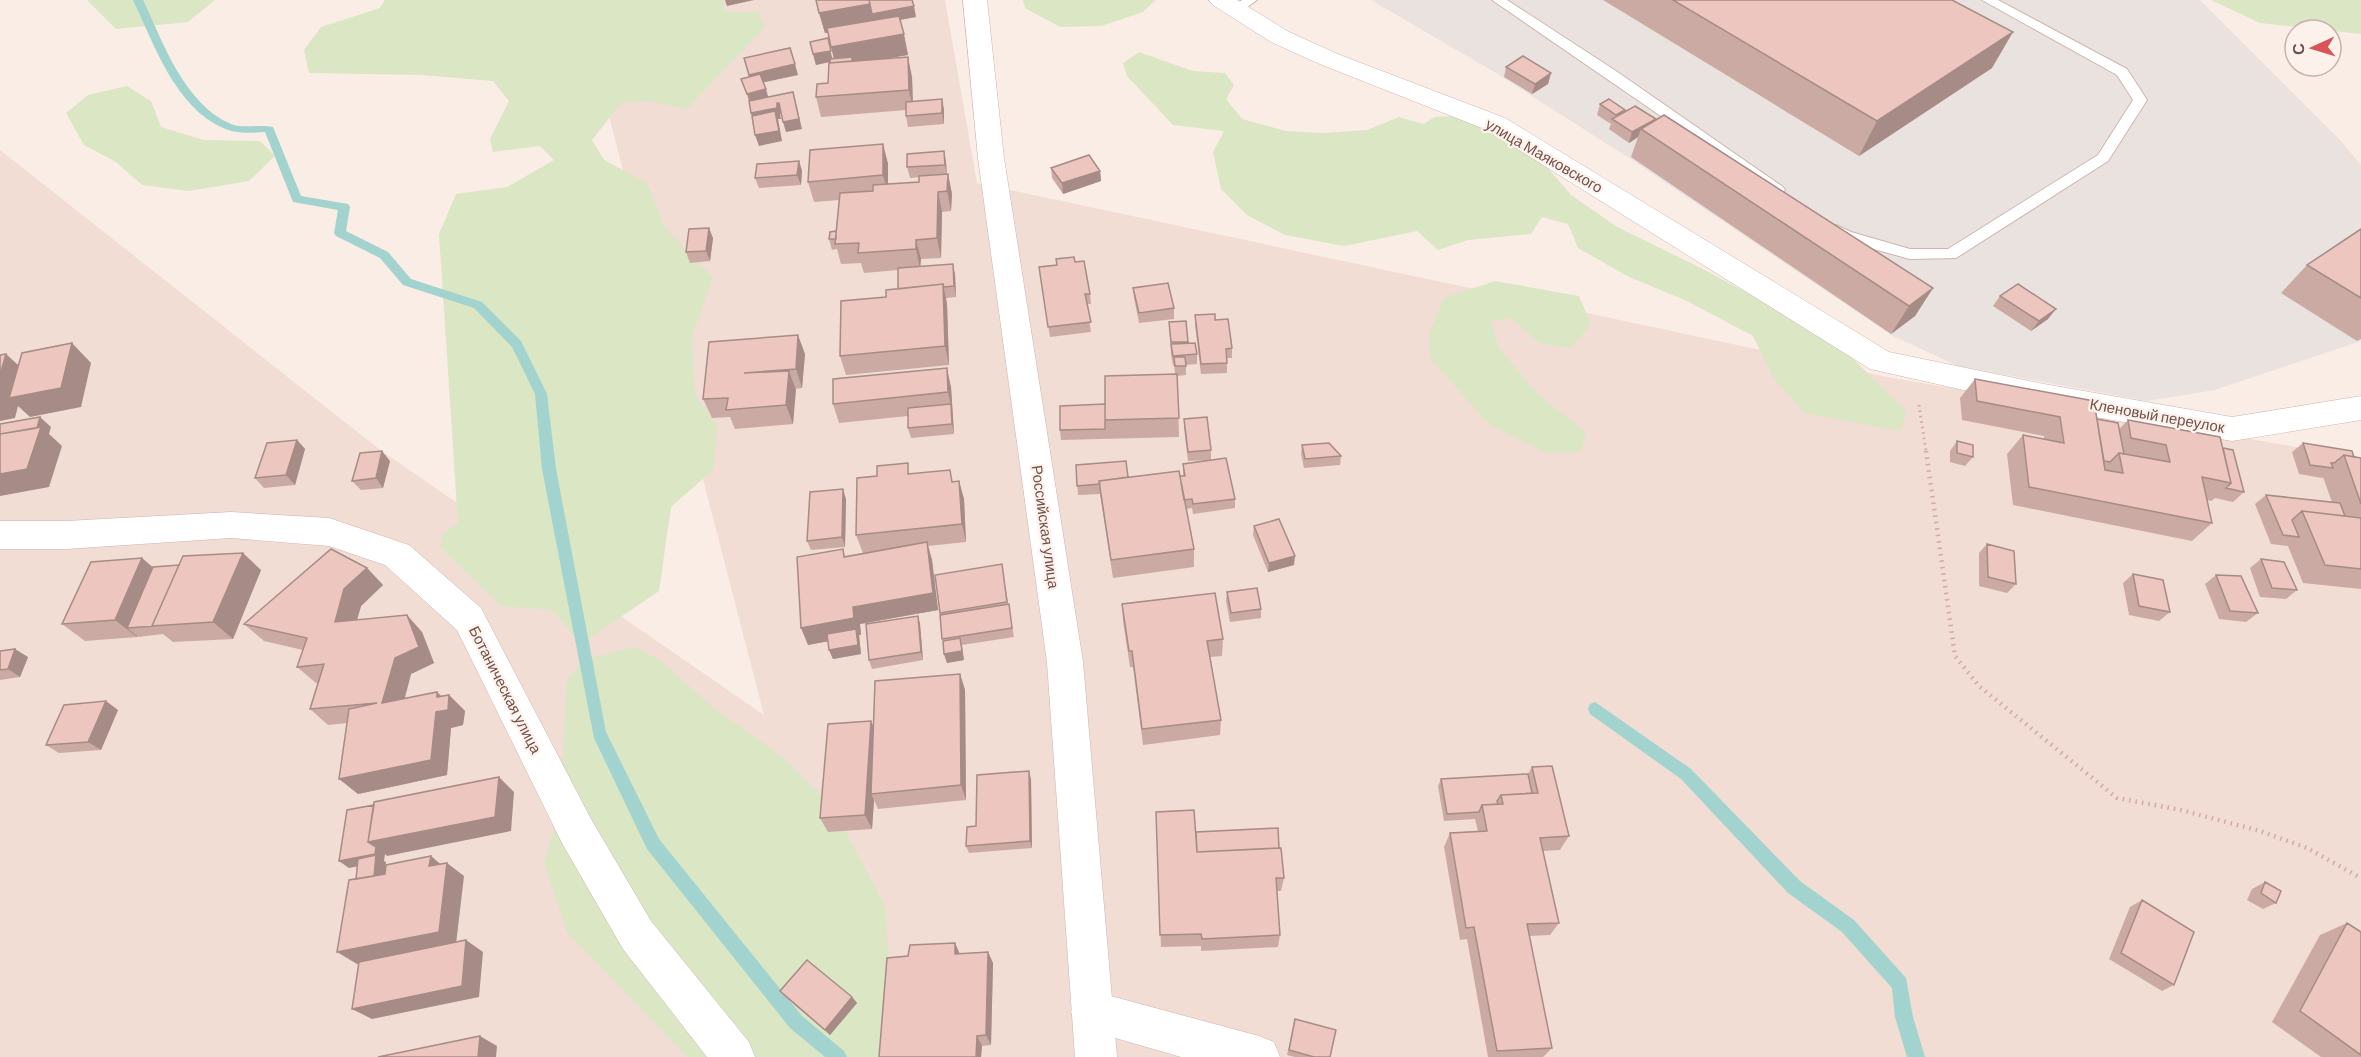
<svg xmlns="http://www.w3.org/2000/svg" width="2361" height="1057" font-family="Barlow,sans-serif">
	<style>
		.residential { fill: #f1ddd4 }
		.industrial { fill: #eae2df }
		.green { fill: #dbe6c5 }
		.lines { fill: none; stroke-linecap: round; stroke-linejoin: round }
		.stream { fill: #a3d3ce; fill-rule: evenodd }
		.service-casing { stroke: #cdb5af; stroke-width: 2 }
		.minor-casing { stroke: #cdb5af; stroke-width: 1 }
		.tertiary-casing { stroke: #cdb5af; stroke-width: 1 }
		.path-far1 { stroke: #d2a9a3; stroke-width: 3; stroke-dasharray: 1.5 4; stroke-linecap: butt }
		.path { stroke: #d2a9a3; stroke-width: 4.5; stroke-dasharray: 1.5 5; stroke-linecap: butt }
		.service { fill: #fff; fill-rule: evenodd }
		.minor { fill: #fff; fill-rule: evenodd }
		.tertiary { fill: #fff; fill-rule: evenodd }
		.wall { fill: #ccaaa4 }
		.shaded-wall { fill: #a68b86 }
		.building { fill: #edc6bf; stroke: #a68b86; stroke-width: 1.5 }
		.labels { text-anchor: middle; stroke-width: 4.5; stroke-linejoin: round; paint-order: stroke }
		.street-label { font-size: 15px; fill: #71514d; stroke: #fdf2eb }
	</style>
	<rect width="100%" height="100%" fill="#faede5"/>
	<path class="residential" d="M579,0H945L977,183L1892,378L2361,458V1057H0V150L379,449L764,715Z"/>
	<path class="industrial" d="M1371,0H2200L2341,141L2361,165V341L2215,390L2147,401L1958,366L1893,336L1626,156L1496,73Z"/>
	<path class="green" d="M87,0H215L188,22L116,29Z
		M385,0H722L726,12H758L765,27L687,109L647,101L621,103L592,140L604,160L647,183L665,228L713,277L692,337L695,395L718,427L713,470L671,507L659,591L581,644L552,610L501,606L440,547L443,533L458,524L439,234L456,194L507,187L554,160L540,146L493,152L490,139L509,101L493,81L421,75L309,73L304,50L321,27L380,8Z
		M1023,0H1156L1143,12L1101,26L1060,27L1025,8Z
		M2211,0H2361V34L2260,23Z
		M1139,52L1193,71L1225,73L1234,85L1226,99L1242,119L1286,131L1323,133L1367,130L1399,117L1423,124L1435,117L1454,116L1484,123L1541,160L1571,195L1617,227L1701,268L1784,313L1843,349L1907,412L1900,431L1804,413L1773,377L1753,336L1685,300L1629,277L1578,248L1568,224L1542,217L1531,234L1468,240L1438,250L1417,231L1344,246L1285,235L1247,215L1221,189L1213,152L1224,131L1173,125L1127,76L1123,63Z
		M127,86L151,101L161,127L204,140L260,141L275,156L249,181L189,191L142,185L116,162L84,145L66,113L88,95Z
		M1495,281L1579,296L1591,324L1571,348L1539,343L1512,318L1491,321L1499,349L1539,395L1586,432L1581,452L1546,453L1490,425L1431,360L1429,334L1444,298Z
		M636,647L663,662L711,706L785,759L832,806L885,906L893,1013L910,1057H687L567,932L544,863L560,810L567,680L583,660Z"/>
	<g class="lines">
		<path class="stream" d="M133,0H143C163,42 184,104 231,124C244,129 259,124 273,127L301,196L348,204L350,207L346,231L388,252L411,279L482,302L521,341L547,394L556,469L606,732L659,839L802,1016L844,1051L847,1057H825L790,1028L647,849L594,738L542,469L535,394L512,347L474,308L403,285L380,258L336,236L334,233L338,210L293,202L265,132C251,133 236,134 223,128C175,107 154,44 133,0Z
			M1595,702L1691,769L1800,881L1854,920L1906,978L1913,1017L1925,1057H1907L1895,1017L1892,988L1842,932L1788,893L1681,779L1590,714L1588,709L1590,704Z"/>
		<defs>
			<path id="service" d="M1242,0H1257L1239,13H1229L1228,10Z
				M1492,0H1507L1616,71L1783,187L1785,190L1783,193H1773Z
				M1982,0H1998L2127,69L2147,100L2108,161L1956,258L1910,259L1841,240L1828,230L1836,225L1851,232L1910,249H1948L2098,155L2133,100L2117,75Z"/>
			<path id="minor" d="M1209,0H1237L1289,32L1340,55L1505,118L1889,352L2044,384L2232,417L2361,396V420L2232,441L2044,408L1870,369L1487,130L1322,65L1271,42L1213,5Z
				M231,512L329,518L409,545L481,608L591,819L651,921L749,1042L755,1057H707L623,949L563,845L457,630L385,565L329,546L231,538L66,549H0V521H66Z
				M1092,991L1259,1036L1274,1042L1280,1057H1181L1077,1027L1071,1012L1077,997Z"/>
			<path id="tertiary" d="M963,0H987L1004,158L1083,662L1117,1057H1075L1047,662L978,158Z"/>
		</defs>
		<use href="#service" class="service-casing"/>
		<use href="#minor" class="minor-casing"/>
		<use href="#tertiary" class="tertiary-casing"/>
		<path class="path-far1" d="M1919,405L1926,452"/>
		<path class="path" d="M1926,451L1955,656L1979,686L2117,798L2181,810L2260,831L2307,848L2361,878"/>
		<use href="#service" class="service"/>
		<use href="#minor" class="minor"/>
		<use href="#tertiary" class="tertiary"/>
	</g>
	<path class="wall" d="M816,0L916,17L900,20L908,55L887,58L912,77L913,102L942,99L944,110V124L908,127L906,116V110L821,117L816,97L828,83L830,62L816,65L810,42L833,58H834L828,33H825Z
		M1603,0H1952L1992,68L1859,156Z
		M1506,67L1551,73L1548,84L1532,94L1504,77Z
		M1600,104L1624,112L1656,119L1933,288L1915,316L1891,334L1631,157L1638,137L1629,143L1609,129L1611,124L1597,115Z
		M883,144L888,164V184L919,182V177L910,178L907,167L946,162L947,175L948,174L952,194L951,211L942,212L941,258L921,259L920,267L955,274L956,297L946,298L947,304L949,365L846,375L840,356L886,297L898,289V270L864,273L861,263L841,264L837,249L832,250L829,239L836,231L839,200L814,202L808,182Z
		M799,161L802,171L801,185L759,188L755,178Z
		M1051,168L1100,171L1101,181L1063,194L1052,178Z
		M2361,229V339L2357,341L2281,293L2307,265Z
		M713,238L710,261L690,263L686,252Z
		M1075,262L1090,294L1091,304H1087L1091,332L1050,337L1040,277Z
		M1133,288L1174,308V319L1139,323L1134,298Z
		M2000,296L2048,319L2031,331L1993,306Z
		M1195,315L1215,320L1232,348V358H1227V373L1201,374L1195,325Z
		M1186,321L1188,343L1197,354V364L1186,365V375L1177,376L1179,437L1061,440L1060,430L1105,404L1175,374L1174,365L1173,366L1171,354L1169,322Z
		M805,354L802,388L795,389L793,424L735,429L730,417L712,418L703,399Z
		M1975,379L2097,419L2119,429L2128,420L2223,448L2244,492L2233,502L2215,498L2211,501L2207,500L2212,523L2192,541L2013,505L2007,454L2023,435L2044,440V436L1962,420L1960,398Z
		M951,387L954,434L911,438L908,428V416L839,423L833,404Z
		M1184,419L1211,450V460L1188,461L1184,428Z
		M297,440L305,449L295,485L264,488L255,478Z
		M1957,441L1973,457L1965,466L1950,462V451Z
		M2303,443L2361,458V589L2303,583L2288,546L2271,544L2255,504L2266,495L2332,502L2323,477L2322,478L2299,474L2292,452Z
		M1302,445L1341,456L1340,465L1304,468L1301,454Z
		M390,461L383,488L361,490L352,481Z
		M1183,464L1235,499V508L1193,514L1192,508L1186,509L1194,549V567L1113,578L1100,494L1078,495L1076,465L1128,477L1183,476Z
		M911,474L953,482L959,481L964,499L966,542L928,546L932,560L938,610L860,624L861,635H859L861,654L833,659L829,650L828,641L808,645L843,549L845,556L863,553L856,535Z
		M846,499L845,547L811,550L807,541Z
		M1254,526L1294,565L1268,572L1253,535Z
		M1987,544L2016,584L2007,593L1979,586V553Z
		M2261,559L2297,590L2286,599L2260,597L2250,568Z
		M153,567L261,570L233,639L173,642L163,634L138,637L137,636V637L85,641L62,624Z
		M367,568L383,585L361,606L357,619L422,632L434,663L411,674L405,698L437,692L441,696L449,695L465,711L463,725L451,728L447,775L358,794L347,723L328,725L310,709L318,683H316L297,667L303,650L264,641L244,624Z
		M1003,573L1014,637L962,645L964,660L947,663L944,654L940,613Z
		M2133,574L2170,612L2159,621L2129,615L2123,583Z
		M2216,575L2258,613L2246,622L2219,619L2205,584Z
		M1227,592L1261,609V618L1230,622L1226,601Z
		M1122,604L1223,639L1222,656L1210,657L1221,720L1220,735L1143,745L1133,667H1130L1123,621Z
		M918,616L920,624L923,660L872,669L869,660Z
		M0,651L28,657L20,677L0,680Z
		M960,674L965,690L966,800L878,809L874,800L872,829L828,832L820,818L873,726Z
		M118,710L101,750L59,753L46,745Z
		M1532,767L1569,836L1560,850L1543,851L1559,923L1550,935L1529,936L1552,1048L1543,1057H1488L1467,939L1460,940L1444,847L1450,833L1478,831L1475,819L1444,821L1438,786L1441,779L1528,774Z
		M1031,779L1032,848L969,853L966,846L976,826Z
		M1156,812L1196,832L1279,848L1284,878L1281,891H1277L1280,935L1278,947L1201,951V946L1161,947Z
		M2265,882L2276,903L2263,909L2247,900L2252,889Z
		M2142,900L2174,985L2162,991L2109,959L2130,907Z
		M2347,923L2361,932V1057H2321L2272,1022L2320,935Z
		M955,943L960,954L988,952L993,963L991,1045L982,1046L981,1057H879L908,956Z
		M780,991L852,997L857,1003L830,1035L785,997Z
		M1295,1019L1330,1057H1295L1287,1055Z"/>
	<path class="shaded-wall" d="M725,0H754L727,6Z
		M870,4L914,6L916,17L825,33L819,13Z
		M2013,32L1992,68L1859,156L1877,121Z
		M904,34L908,55L836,67L831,47Z
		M830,49L833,61L816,65L813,54Z
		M908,57L912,77L913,110L909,90Z
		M795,64L798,75L752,85L749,75Z
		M1551,73L1548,84L1532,94L1535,84Z
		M766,89L769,100L750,104L747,94Z
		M793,92L802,129L786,132L783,122Z
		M942,99L944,110V124L942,113Z
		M777,103H779L782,113L780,114L781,119H778L782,141L759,146L755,135L754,124L751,113Z
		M1656,119L1652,130L1641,129L1638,137L1629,143L1632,132Z
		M883,144L888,164V195L883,175Z
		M944,151L946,162L947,175L945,165Z
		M799,161L802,171L801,185L797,175Z
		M1100,171L1101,181L1063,194L1062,183Z
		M948,174L952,194L951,211L947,191Z
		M938,192L942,212L941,258L937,238Z
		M709,228L713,238L710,261L706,251Z
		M916,240L921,259L920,269L916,249Z
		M953,264L955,274L956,297L954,286Z
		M943,284L947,304L949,365L945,346Z
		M1933,288L1915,316L1891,334L1909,306Z
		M2056,309L2048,319L2031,331L2039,321Z
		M798,335L805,354L802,388L796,369Z
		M72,343L91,363L81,407L30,417L18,406L15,418L0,421V375L6,354L27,373Z
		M947,368L951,387L954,434L952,424L951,405L948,392Z
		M789,371L796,390L793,424L786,405Z
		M40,417L51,427L49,434L62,446L49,487L0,496V456Z
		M297,440L305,449L295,485L286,475Z
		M382,451L390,461L383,488L376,478Z
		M959,481L964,499L966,542L962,524Z
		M843,489L846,499L845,547L842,537Z
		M927,542L932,560L938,610L860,624L861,635H859L861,654L833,659L829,650L857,636L808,645L801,628L853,607Z
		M243,553L261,570L233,639L213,622Z
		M1295,556L1294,565L1268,572L1269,563Z
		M142,558L163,576L127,628L137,636V637L115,620Z
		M367,568L383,585L361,606L352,638L335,622L344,589Z
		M407,615L422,632L434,663L411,674L399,719L382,703Z
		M918,616L920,624L923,660L921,652Z
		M960,638L964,660L947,663L944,654Z
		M15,649L28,657L20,677L8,669Z
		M960,674L965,690L966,800L961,785Z
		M437,692L448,703L449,695L465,711L463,725L451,728L447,775L358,794L339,779L437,697Z
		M106,701L118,710L101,750L88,742Z
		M871,721L878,737L871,794L874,800L872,829L865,815Z
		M1029,771L1031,779L1032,848L1030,841Z
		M499,777L514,792L511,831L387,856L385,854L384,861L386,862L383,889L373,882L375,863L349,868L339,861L368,842Z
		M431,856L446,869L447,863L464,876L456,944L357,964L337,952L429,866Z
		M466,940L483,952L479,997L372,1019L352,1009Z
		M955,943L960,955L955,954Z
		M988,952L993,963L991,1045L986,1035Z
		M852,997L857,1003L830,1035L825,1030Z
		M480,1036L497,1046L496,1057H478Z
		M977,1036L982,1046L981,1057H976Z"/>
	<path class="building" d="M816,0H869L870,4L819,13Z
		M869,0H912L914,6L872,14Z
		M1673,0H1952L2013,32L1877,121Z
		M899,16L904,34L831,47L827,28Z
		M828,38L831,51L813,54L810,42Z
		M790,48L795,64L749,75L744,58Z
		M1523,56L1551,73L1535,84L1506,67Z
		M852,57V61L830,63V59Z
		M908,57L909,90L816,97L817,84L828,83L829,63Z
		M760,74L766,89L747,94L741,79Z
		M793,92L799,119L783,122L779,103H777V108L751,113L749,101Z
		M942,99V113L906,116V102Z
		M1609,99L1625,110L1616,115L1600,104Z
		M1635,106L1656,119L1632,132L1612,119Z
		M775,111L779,131L755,135L752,116Z
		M1664,115L1933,288L1909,306L1641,129Z
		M883,144V175L808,182L810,150Z
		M944,151L945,165L907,167V154Z
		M1089,155L1100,171L1062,183L1051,168Z
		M799,161L797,175L755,178L757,164Z
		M948,174L947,191L938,192L937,238L916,240V249L858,253L859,243L835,244L840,193L873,191V185L919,182V176Z
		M709,228L706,251L686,252L689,229Z
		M2361,229V298L2307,265Z
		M836,231V239H829L830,232Z
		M1074,257L1075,262L1084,261L1090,294H1085L1091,322L1048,327L1039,267L1057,265L1056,259Z
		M953,264L954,286L944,287L943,284L898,289V268Z
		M1168,283L1174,308L1139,313L1133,288Z
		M943,284L945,346L840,356L841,301L886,297V290Z
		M2018,284L2056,309L2039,321L2000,296Z
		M1215,314V320L1228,319L1232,348L1226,349L1227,363L1201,364L1195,315Z
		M1186,321L1188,342H1171L1169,322Z
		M798,335L796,369L744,373L789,371L786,405L726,410L728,398L703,399L709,342Z
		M72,343L61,388L9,398L22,353Z
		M1195,343L1197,354L1173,356L1171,344Z
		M6,354L0,375V355Z
		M1174,357H1185L1186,366H1175Z
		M947,368L948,392L833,404V379Z
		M1177,374L1179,418L1105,420V376Z
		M1975,379L2094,401L2105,470L2123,473L2119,453L2170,462L2166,445L2131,438L2128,420L2220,437L2231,483L2202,477L2212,523L2029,487L2023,435L2064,443L2060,417L1977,401Z
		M951,404L952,424L908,428V408Z
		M1105,404V429L1060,430V406Z
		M40,417L37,428L0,434V424Z
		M1207,417L1211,450L1188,452L1184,419Z
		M2097,419L2118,423L2124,454L2119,453L2110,462L2104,461Z
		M41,427L27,469L0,474V434Z
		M297,440L286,475L255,478L267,443Z
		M1957,441L1973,445V457L1957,453Z
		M1329,443L1341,456L1305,459L1302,445Z
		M2303,443L2352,451L2354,457L2344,455L2334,463H2331L2333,468L2310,465Z
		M2223,448L2233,450L2244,492L2226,488L2231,483Z
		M382,451L376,478L352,481L360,453Z
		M2344,455L2361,458V504Z
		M1226,458L1235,499L1193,504L1192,499L1184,500L1180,476H1185L1183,464Z
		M1126,461L1128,477L1099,481L1100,484L1077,486L1076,465Z
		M908,463V474L950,470L952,482L959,481L962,524L856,535L857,478L877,476V466Z
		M1179,471L1194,549L1111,560L1099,481Z
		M843,489L842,537L807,541L810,492Z
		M2266,495L2340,503L2345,516L2302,511L2292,520L2299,537L2283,535Z
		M2302,511L2361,518V569L2325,565Z
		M1279,519L1295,556L1269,563L1254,526Z
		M927,542L933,593L853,607L854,618L801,628L797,557L843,549L844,557Z
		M1987,544L2014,551L2016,584L1988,577Z
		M331,549L367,568L344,589L335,622L407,615L419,647L395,658L382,703L437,692V697L449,695L448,710L436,712L431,760L339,779L349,709L377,703L310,709L324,664L297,667L307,638L244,624Z
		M243,553L213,622L152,626L183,556Z
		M142,558L115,620L62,624L91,562Z
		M2261,559L2284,562L2297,590L2272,588Z
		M1002,564L1007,602L940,613L935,575Z
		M179,565L152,626H155L127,628L153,567Z
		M2133,574L2163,580L2170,612L2139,606Z
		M2216,575L2241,576L2258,613L2230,611Z
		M1257,588L1261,609L1231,613L1227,592Z
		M1215,593L1223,639L1207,641L1221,720L1142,729L1132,651H1129L1122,604Z
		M1009,604L1012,628L942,639L940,615Z
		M918,616L921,652L869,660L866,624Z
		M856,629L858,645L829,650L827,634Z
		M960,638L962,651L944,654L943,641Z
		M15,649L8,669L0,670V651Z
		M960,674L961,785L871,794L875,681Z
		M106,701L88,742L46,745L64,705Z
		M871,721L865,815L820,818L828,724Z
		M1552,766L1569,836L1540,838L1559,923L1527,924L1552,1048L1497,1051L1474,927L1466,928L1450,833L1487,831L1482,805L1503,804L1501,795L1538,793L1532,767Z
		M1029,771L1030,841L966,846L967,827L976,826L977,775Z
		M1528,774L1532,793L1501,795L1497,801L1498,804L1482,805L1479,812L1447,814L1441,779Z
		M499,777L495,817L368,842L374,802Z
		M374,805L368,842L376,847L375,854L339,861L347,810Z
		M1194,810L1197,852L1281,848L1284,878H1276L1280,935L1202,939L1201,934L1160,935L1156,812Z
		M1278,828L1279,848L1197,852L1196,832Z
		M376,855L374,876L356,879L358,859Z
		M431,856L429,866L447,863L439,932L337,952L349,880L385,874L386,865Z
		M2265,882L2281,891L2276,903L2261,893Z
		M2142,900L2194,932L2174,985L2121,953Z
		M2347,923L2361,932V1055L2300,1011Z
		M466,940L462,986L352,1009L359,962Z
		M955,943V954L988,952L986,1035L977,1036L976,1057H879L887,958L908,956L910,945Z
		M807,960L852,997L825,1030L780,991Z
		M1295,1019L1336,1030L1330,1057H1314L1289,1050Z
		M480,1036L478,1057H378Z"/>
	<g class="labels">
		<g class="street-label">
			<text transform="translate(1544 156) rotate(30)" y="5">улица Маяковского</text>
			<text transform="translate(2157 416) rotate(10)" y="5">Кленовый переулок</text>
			<text transform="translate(1045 527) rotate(82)" y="5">Российская улица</text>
			<text transform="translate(505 690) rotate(63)" y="5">Ботаническая улица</text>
		</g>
	</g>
	<g transform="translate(2313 48) rotate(266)"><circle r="28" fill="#fdf2eb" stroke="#c5b2ac" stroke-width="1.5"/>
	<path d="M0-4.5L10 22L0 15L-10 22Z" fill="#d95558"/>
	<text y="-9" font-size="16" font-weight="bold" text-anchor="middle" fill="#71514d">С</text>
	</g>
</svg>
